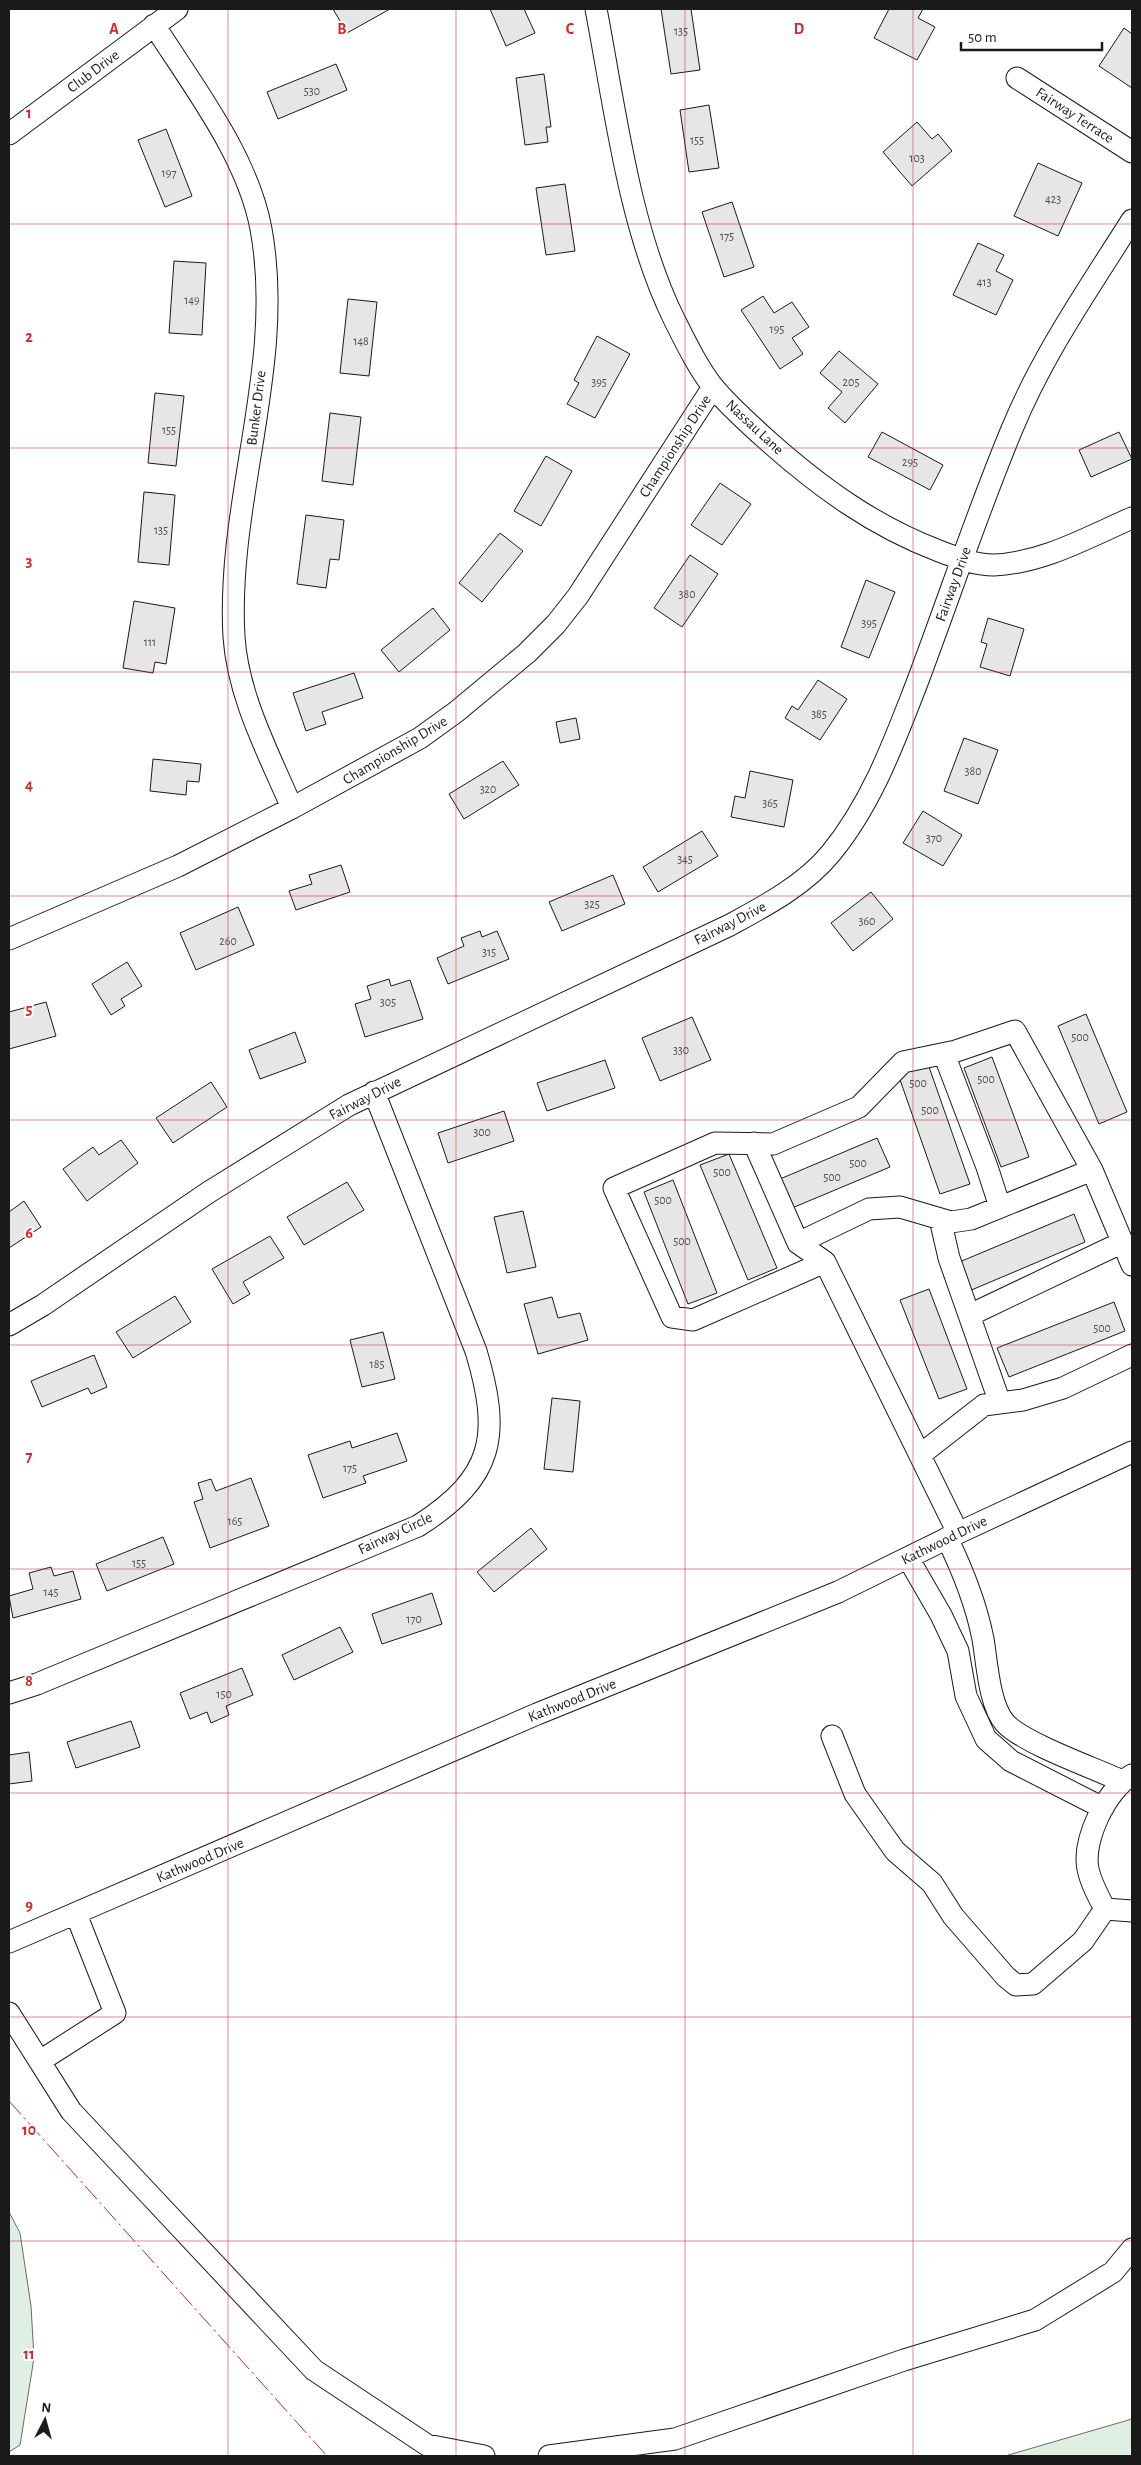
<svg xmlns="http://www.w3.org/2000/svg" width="1141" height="2465" font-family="'Alegreya Sans',sans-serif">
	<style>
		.green { fill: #e0efe3; stroke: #6a6a6a }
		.building { fill: #e6e6e6; stroke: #1a1a1a }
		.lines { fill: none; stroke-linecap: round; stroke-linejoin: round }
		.minor-casing { stroke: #1a1a1a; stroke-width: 23 }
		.minor { stroke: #fff; stroke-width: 21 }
		.power { stroke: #c62828; stroke-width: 1; stroke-dasharray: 18 4 2.5 4; stroke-linecap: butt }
		.grid { fill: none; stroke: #d62828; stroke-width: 1; stroke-opacity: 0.55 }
		.labels { text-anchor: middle; stroke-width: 4; stroke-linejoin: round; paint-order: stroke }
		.number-label { font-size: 12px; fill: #4d4d4d }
		.street-label { font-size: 15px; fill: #1a1a1a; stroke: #fff }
		.grid-label { font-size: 16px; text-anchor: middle; font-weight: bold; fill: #d62828; stroke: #fff; stroke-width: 4; stroke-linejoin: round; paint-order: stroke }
	</style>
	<rect width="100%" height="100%" fill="#fff"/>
	<path class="green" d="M9,2212L20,2233L31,2306L34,2358L20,2445L9,2452Z
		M1132,2419V2456H1005Z"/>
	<path class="building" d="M333,9H390L347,33Z
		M490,9H524L535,33L506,46Z
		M661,9H691L700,70L671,74Z
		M889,9H923L918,18L935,27L917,60L874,38Z
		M1124,28L1132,34V88L1099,66Z
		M336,64L347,90L278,119L267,92Z
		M544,74L551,127H546L548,142L525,145L516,78Z
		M709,105L719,168L689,172L680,110Z
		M917,122L932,139L938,134L952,151L912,186L883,152Z
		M166,129L192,196L165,207L138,140Z
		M1038,163L1082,183L1058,236L1014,216Z
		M565,184L575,251L546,255L536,188Z
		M732,202L754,267L724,277L702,212Z
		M978,243L1004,255L996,271L1013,280L996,315L953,295Z
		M174,261L206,263L202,335L169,333Z
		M763,296L774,313L792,302L809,327L792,338L803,354L780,369L741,310Z
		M348,299L377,302L369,376L340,373Z
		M597,336L630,354L595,418L567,404L579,383L574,380Z
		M839,351L878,384L845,423L828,408L842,392L820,373Z
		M155,393L184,396L176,466L148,463Z
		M330,413L361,417L353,485L322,481Z
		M882,432L943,465L930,490L868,457Z
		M1119,432L1132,459L1091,477L1079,450Z
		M546,456L572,471L541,526L514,511Z
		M720,483L751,504L722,545L691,525Z
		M144,492L175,495L169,565L138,562Z
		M306,515L344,520L339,560L330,559L326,588L297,584Z
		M500,533L523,551L482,602L459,583Z
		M690,555L718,574L682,627L654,608Z
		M866,580L895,592L869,658L841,647Z
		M134,601L175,608L166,664L155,662L153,673L123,668Z
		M433,608L450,630L399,672L381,650Z
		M988,618L1024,629L1010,676L980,667L987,644L981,642Z
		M354,673L363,698L322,712L326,724L306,731L293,693Z
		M818,680L847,699L820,740L785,718L792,706L798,710Z
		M576,718L580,739L560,743L556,722Z
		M964,738L998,750L978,804L944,791Z
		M153,759L201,764L199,782L187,781L186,795L150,791Z
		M503,761L519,785L464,819L449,794Z
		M750,771L793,780L784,827L731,817L735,796L745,798Z
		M923,811L962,835L943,866L903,843Z
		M702,831L718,856L658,892L643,867Z
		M341,865L350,892L296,910L289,891L312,884L309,875Z
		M613,875L625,904L562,931L549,902Z
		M871,892L893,919L853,951L831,923Z
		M238,907L254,945L196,970L180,933Z
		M480,931L482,937L497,931L509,959L448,984L437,958L464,946L461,938Z
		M127,962L142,986L121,999L125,1006L111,1015L92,984Z
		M389,979L391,986L410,980L423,1019L365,1037L355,1004L371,999L367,986Z
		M46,1002L56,1036L9,1049V1012Z
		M1086,1014L1127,1112L1099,1124L1058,1026Z
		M692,1017L711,1060L660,1081L642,1038Z
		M295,1032L306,1062L260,1079L249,1050Z
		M992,1057L1029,1157L1001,1167L964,1068Z
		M605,1060L615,1088L547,1111L537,1083Z
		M928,1064L970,1184L940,1194L898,1074Z
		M211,1082L227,1107L173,1143L156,1118Z
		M504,1111L514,1141L448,1163L438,1133Z
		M877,1138L890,1167L792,1208L780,1179Z
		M121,1140L138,1163L87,1201L63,1169L93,1147L99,1155Z
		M729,1154L777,1268L748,1280L700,1165Z
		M673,1180L717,1293L688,1304L644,1192Z
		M347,1182L364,1210L304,1245L287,1217Z
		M24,1201L41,1227L9,1248V1212Z
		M523,1211L536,1267L507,1273L494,1217Z
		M1074,1214L1085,1242L969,1291L957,1263Z
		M270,1236L284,1258L243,1282L250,1294L233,1304L212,1269Z
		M929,1289L967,1389L939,1399L900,1300Z
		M175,1296L191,1322L133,1358L116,1332Z
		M552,1297L558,1318L580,1313L588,1340L538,1354L524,1304Z
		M1114,1302L1125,1331L1009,1377L997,1348Z
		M383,1332L395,1379L362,1387L350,1340Z
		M94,1355L107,1387L91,1394L88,1388L42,1407L31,1381Z
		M552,1398L580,1401L573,1472L544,1469Z
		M397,1433L407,1461L363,1476L366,1483L323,1498L308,1455L350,1441L352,1448Z
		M251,1478L269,1526L210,1548L194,1502L203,1499L198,1483L211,1479L216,1491Z
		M531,1528L547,1549L494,1592L477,1572Z
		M163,1537L174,1564L107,1591L96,1564Z
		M51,1567L54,1576L73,1571L81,1599L13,1618L9,1596L33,1589L29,1573Z
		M432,1593L442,1624L382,1644L372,1614Z
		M340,1627L353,1652L294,1680L282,1655Z
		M242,1668L253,1695L226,1706L229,1715L211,1723L207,1712L190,1719L180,1693Z
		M131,1721L140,1747L76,1768L67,1742Z
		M29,1752L32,1781L9,1784V1755Z"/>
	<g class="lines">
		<defs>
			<path id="minor" d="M596,9C615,108 629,228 674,319C685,341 698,368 714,388C730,407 749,424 768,441C820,487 873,526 939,551C957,558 975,565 994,565C1043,563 1088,537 1132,518
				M154,25C193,86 248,157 261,229C286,365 226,500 234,637C238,697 269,754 292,808
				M1017,78L1132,152
				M9,134L177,9
				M9,939L178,866L292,808L420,738L456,712L527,653L556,624L578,596L713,387
				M944,1054L987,1167L1000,1207
				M754,1143L798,1243
				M940,1219L949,1258L1000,1403
				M825,1262L693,1320L672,1317L614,1188L715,1143L773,1144L859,1107L903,1062L956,1051L1015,1031L1092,1170
				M970,1315L1123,1242
				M9,1325L43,1305L209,1192L349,1105L730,925C765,906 805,885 831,853C872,803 894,742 917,683C949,598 977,513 1012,429C1043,354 1089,288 1132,220
				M920,1455L984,1405L1023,1400L1063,1388L1132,1355
				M958,1533L825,1262L798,1243L869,1209L900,1207L951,1222L971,1219L1092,1170L1132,1265
				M947,1538C963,1571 976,1603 983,1639C987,1662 989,1705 1005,1723C1023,1743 1094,1768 1122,1781
				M908,1558L941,1615L958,1651L966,1696L986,1739L1011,1761L1103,1808
				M9,1693L37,1684L418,1526C495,1477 501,1435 476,1351L374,1092
				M832,1736L855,1794L895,1851L932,1883L953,1916L1006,1977L1016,1985L1033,1984L1083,1941L1105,1909
				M1132,1775C1107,1789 1082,1840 1088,1869C1091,1883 1098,1896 1105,1909L1132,1911
				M9,1942L537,1714L838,1592L958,1533L1132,1452
				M9,2013L71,2111L314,2370L427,2445L484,2456
				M40,2061L115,2013L76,1914
				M549,2456L675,2439L904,2360L1035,2320L1113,2272L1132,2249"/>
		</defs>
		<use href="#minor" class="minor-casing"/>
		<use href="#minor" class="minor"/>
		<path class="power" d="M9,2101L327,2456"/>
	</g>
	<path class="grid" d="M228,9V2456M456,9V2456M685,9V2456M913,9V2456M9,224H1132M9,448H1132M9,672H1132M9,896H1132M9,1120H1132M9,1345H1132M9,1569H1132M9,1793H1132M9,2017H1132M9,2241H1132"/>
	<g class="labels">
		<g class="number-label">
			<text x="681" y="35">135</text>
			<text x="312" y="95">530</text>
			<text x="697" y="144">155</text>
			<text x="917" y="162">103</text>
			<text x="169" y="177">197</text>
			<text x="1053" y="203">423</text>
			<text x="727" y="240">175</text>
			<text x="984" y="286">413</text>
			<text x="192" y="304">149</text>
			<text x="777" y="333">195</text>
			<text x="361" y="345">148</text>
			<text x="599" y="386">395</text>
			<text x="851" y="386">205</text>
			<text x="169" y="434">155</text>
			<text x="910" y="466">295</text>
			<text x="161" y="534">135</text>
			<text x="687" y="598">380</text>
			<text x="869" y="627">395</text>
			<text x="150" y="646">111</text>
			<text x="819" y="718">385</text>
			<text x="973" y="775">380</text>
			<text x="488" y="793">320</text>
			<text x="770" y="807">365</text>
			<text x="934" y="842">370</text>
			<text x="685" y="863">345</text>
			<text x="592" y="908">325</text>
			<text x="867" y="925">360</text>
			<text x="228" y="945">260</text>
			<text x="489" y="956">315</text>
			<text x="388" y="1006">305</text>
			<text x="1080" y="1041">500</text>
			<text x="681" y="1054">330</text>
			<text x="986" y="1083">500</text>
			<text x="918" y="1087">500</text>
			<text x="930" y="1114">500</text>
			<text x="482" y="1136">300</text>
			<text x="858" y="1167">500</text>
			<text x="722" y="1176">500</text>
			<text x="832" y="1181">500</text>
			<text x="663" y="1204">500</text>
			<text x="682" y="1245">500</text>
			<text x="1102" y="1332">500</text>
			<text x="377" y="1368">185</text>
			<text x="350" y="1472">175</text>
			<text x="235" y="1525">165</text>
			<text x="139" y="1567">155</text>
			<text x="51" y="1596">145</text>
			<text x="414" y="1623">170</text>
			<text x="224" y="1698">150</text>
		</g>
		<g class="street-label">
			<text transform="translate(93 71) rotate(-37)" y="5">Club Drive</text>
			<text transform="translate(1075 115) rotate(33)" y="5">Fairway Terrace</text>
			<text transform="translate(256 408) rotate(-83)" y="5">Bunker Drive</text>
			<text transform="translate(755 427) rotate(43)" y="5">Nassau Lane</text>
			<text transform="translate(675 446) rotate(-57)" y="5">Championship Drive</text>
			<text transform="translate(953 584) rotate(-70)" y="5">Fairway Drive</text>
			<text transform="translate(395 750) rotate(-31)" y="5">Championship Drive</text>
			<text transform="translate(730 923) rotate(-27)" y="5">Fairway Drive</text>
			<text transform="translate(365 1098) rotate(-27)" y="5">Fairway Drive</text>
			<text transform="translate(395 1533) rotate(-25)" y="5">Fairway Circle</text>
			<text transform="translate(944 1540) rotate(-26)" y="5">Kathwood Drive</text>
			<text transform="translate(572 1700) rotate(-22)" y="5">Kathwood Drive</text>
			<text transform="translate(200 1860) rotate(-23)" y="5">Kathwood Drive</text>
		</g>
	</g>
	<g class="grid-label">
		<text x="114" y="34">A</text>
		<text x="342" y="34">B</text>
		<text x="570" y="34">C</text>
		<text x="799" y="34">D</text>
		<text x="29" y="118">1</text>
		<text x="29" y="342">2</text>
		<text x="29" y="566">3</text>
		<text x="29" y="790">4</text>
		<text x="29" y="1014">5</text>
		<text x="29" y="1238">6</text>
		<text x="29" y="1462">7</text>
		<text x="29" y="1686">8</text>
		<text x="29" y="1910">9</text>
		<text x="29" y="2135">10</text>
		<text x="29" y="2359">11</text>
	</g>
	<rect width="1141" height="2465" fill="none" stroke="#1a1a1a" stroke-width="20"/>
	<g transform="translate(45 2420) rotate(6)" stroke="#ffffff" stroke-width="4" paint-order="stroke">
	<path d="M0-4L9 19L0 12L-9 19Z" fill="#1a1a1a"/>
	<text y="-8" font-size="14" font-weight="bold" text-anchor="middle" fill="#1a1a1a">N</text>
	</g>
	<path d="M961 42v8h141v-8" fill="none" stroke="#1a1a1a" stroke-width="2.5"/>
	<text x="968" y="42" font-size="15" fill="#1a1a1a" stroke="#ffffff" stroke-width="4" paint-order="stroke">50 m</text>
</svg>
